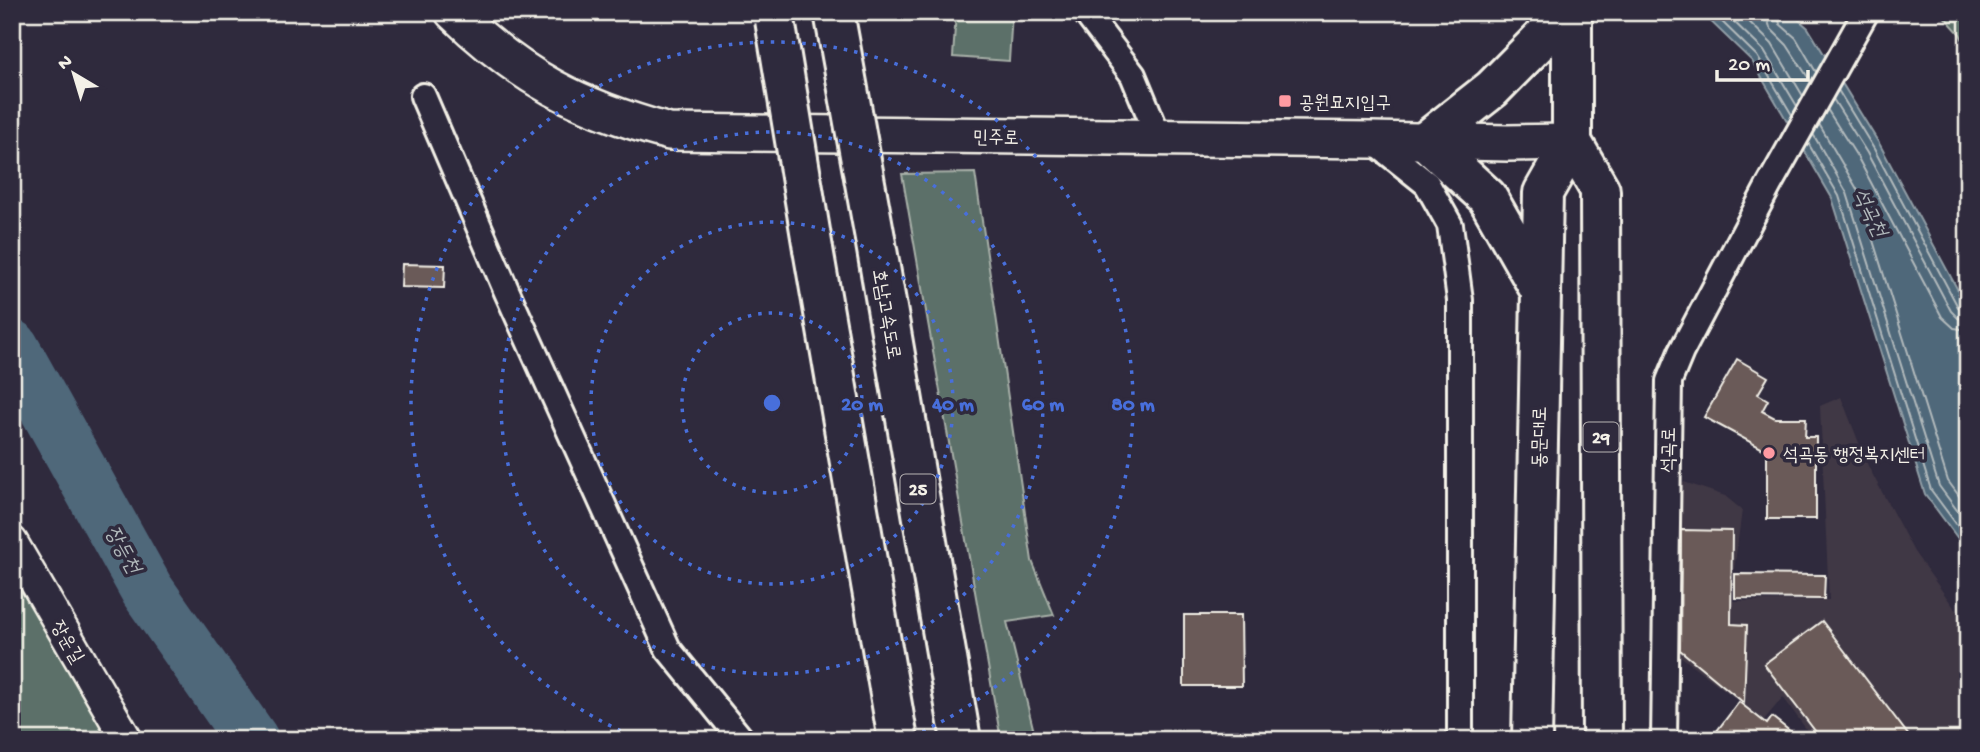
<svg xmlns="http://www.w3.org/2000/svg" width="1980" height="752" font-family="'Gochi Hand','Poor Story',sans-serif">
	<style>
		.built { fill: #413845 }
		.green { fill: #5b7069; stroke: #a8b0a8; stroke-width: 2 }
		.water { fill: #4f677a; stroke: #919ea6; stroke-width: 2 }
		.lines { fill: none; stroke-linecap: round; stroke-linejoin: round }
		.shore { stroke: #b2babc; stroke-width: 2 }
		.river { stroke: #4f677a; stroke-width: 54 }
		.building { fill: #6b5a58; stroke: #f4f1e8; stroke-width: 2 }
		.minor-casing { stroke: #f4f1e8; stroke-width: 30 }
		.tertiary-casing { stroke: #f4f1e8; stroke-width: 35 }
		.secondary-casing { stroke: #f4f1e8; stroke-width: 40 }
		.primary-casing { stroke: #f4f1e8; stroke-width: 44 }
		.motorway-casing { stroke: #f4f1e8; stroke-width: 44 }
		.minor { stroke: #2f2a3d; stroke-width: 24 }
		.tertiary { stroke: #2f2a3d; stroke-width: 30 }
		.secondary { stroke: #2f2a3d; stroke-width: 35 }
		.primary { stroke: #2f2a3d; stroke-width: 38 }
		.motorway { stroke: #2f2a3d; stroke-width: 38 }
		.motorway-bridge-casing { stroke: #f4f1e8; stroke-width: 44; stroke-linecap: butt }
		.motorway-bridge { stroke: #2f2a3d; stroke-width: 38 }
		.ring { fill: none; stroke: #486fdb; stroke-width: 3.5; stroke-dasharray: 3.5 7 }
		.poi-dot { fill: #ff9aa2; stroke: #2f2a3d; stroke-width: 2.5 }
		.labels { text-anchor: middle; stroke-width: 7; stroke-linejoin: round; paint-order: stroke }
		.shield { fill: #2f2a3d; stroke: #b9b5b5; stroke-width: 2 }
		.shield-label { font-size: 18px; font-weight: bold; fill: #f4f1e8 }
		.poi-label { font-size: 19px; fill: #f4f1e8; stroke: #2f2a3d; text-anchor: start }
		.street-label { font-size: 19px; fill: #f4f1e8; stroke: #2f2a3d }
		.water-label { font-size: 21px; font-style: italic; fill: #b2babc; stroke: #2f2a3d }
		.centre { fill: #486fdb; stroke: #2f2a3d; stroke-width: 3.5 }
		.ring-label { font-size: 21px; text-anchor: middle; font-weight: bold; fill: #486fdb; stroke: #2f2a3d; stroke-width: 7; stroke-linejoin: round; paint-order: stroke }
	</style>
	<rect width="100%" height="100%" fill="#2f2a3d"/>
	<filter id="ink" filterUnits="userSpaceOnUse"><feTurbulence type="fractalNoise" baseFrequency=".0143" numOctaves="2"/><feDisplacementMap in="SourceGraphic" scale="14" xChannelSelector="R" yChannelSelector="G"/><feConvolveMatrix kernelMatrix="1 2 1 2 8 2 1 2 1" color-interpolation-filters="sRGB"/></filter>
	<g filter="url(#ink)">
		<path class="built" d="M1841,397L1868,466L1914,552L1968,627V740H1814L1783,697L1764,720L1675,652L1678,480L1725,496L1742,510L1734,570L1733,601L1829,600L1820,406Z"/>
		<path class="green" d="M956,12H1012L1009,61L953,57Z
			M1940,12H1968V50L1960,34Z
			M975,173L1032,561L1054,615L1007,622L1036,740H1001L902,174Z
			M12,563L114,740H12Z"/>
		<path class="water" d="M1701,12H1790L1808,28L1880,145L1968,309V552L1925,494L1832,198L1752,61Z"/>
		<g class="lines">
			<path class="shore" d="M1712,12L1757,56L1792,115
				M1724,12L1764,51L1797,106
				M1739,12L1772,44L1803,96
				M1766,12L1770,28L1787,45L1811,82
				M1777,12L1780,24L1796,38L1816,72
				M1838,90L1874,149L1958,307L1968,311
				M1833,99L1867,153L1951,311L1958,318L1968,320
				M1827,109L1858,158L1942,317L1954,328L1968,330
				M1819,124L1857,189L1948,481L1968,508
				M1813,134L1847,193L1939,486L1968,525
				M1808,143L1839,196L1931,490L1968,540"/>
			<path class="river" d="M12,347L147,590L252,740"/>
		</g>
		<path class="building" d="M402,264L445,265L444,288L401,287Z
			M1737,359L1768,377L1758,394L1768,400L1762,411L1775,418H1806L1805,437H1816V519H1767V451L1704,417Z
			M1681,530L1732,531L1731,624L1747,625L1744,703L1680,650Z
			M1735,574L1825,575L1824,599L1735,598Z
			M1184,615H1241L1242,686H1184Z
			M1822,621L1912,740H1822L1764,664Z
			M1739,702L1767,724L1772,717L1801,740H1710Z"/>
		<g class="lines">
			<defs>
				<path id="minor" d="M1085,12L1133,75L1159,138
					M423,96L507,292L668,649L742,740
					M1372,140L1427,184L1450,225L1460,300V740
					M1664,740L1669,381L1681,352L1769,185L1866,12"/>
				<path id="tertiary" d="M12,542L127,740"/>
				<path id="secondary" d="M453,12C521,78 578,107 669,132L1372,140L1508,143L1572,142"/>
				<path id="primary" d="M1572,12V142L1600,190L1602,740
					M1540,290L1487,197L1426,141L1492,89L1568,12
					M1532,740L1543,193L1572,142"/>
				<path id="motorway" d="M875,238L961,740
					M813,249L898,740"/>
			</defs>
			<use href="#minor" class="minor-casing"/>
			<use href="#tertiary" class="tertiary-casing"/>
			<use href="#secondary" class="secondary-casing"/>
			<use href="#primary" class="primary-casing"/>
			<use href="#motorway" class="motorway-casing"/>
			<use href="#minor" class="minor"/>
			<use href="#tertiary" class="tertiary"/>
			<use href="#secondary" class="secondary"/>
			<use href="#primary" class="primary"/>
			<use href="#motorway" class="motorway"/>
			<defs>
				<path id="motorway-bridge" d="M834,12L875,238
					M775,20L813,249"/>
			</defs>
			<use href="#motorway-bridge" class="motorway-bridge-casing"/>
			<use href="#motorway-bridge" class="motorway-bridge"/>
		</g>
	</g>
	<g class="ring">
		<circle cx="772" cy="403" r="90"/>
		<circle cx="772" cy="403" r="181"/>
		<circle cx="772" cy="403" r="271"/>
		<path d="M640 739A361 361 0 1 1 904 739"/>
	</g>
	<g class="poi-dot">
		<rect x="1278" y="94" width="14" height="14" rx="3.5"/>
		<circle cx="1769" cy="453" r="7"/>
	</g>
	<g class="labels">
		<g class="shield">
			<rect x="1583.5" y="422.5" width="35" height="29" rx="5"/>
			<rect x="900.5" y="474.5" width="35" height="29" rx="5"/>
		</g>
		<g class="shield-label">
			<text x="1601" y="443">29</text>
			<text x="918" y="495">25</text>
		</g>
		<g class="poi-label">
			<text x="1299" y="108">공원묘지입구</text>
			<text x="1783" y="460">석곡동 행정복지센터</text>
		</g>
		<g class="street-label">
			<text transform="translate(996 136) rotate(1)" y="7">민주로</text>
			<text transform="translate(888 314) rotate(80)" y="7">호남고속도로</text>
			<text transform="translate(1538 437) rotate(-89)" y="7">동문대로</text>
			<text transform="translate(1667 450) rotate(-89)" y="7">석곡로</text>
			<text transform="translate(69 641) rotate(60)" y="7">장운길</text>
		</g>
		<g class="water-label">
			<text transform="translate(1871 212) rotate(64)" y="7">석곡천</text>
			<text transform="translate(124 549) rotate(61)" y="7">장등천</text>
		</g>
	</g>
	<circle cx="772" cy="403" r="10" class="centre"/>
	<g class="ring-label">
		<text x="862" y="410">20 m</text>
		<text x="953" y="410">40 m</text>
		<text x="1043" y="410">60 m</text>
		<text x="1133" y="410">80 m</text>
	</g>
	<rect width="1980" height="752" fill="none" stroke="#2f2a3d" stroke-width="42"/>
	<rect x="21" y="21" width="1938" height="710" fill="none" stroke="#f4f1e8" stroke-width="2.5" filter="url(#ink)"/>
	<g transform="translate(74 74) rotate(322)" stroke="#2f2a3d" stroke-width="5" paint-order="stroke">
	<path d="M0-5L12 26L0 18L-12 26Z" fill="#f4f1e8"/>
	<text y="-10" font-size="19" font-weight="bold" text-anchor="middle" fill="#f4f1e8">N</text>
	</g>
	<path d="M1717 70v10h91v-10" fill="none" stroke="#f4f1e8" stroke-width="3.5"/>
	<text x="1728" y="70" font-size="21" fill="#f4f1e8" stroke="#2f2a3d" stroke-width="5" paint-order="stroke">20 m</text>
</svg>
